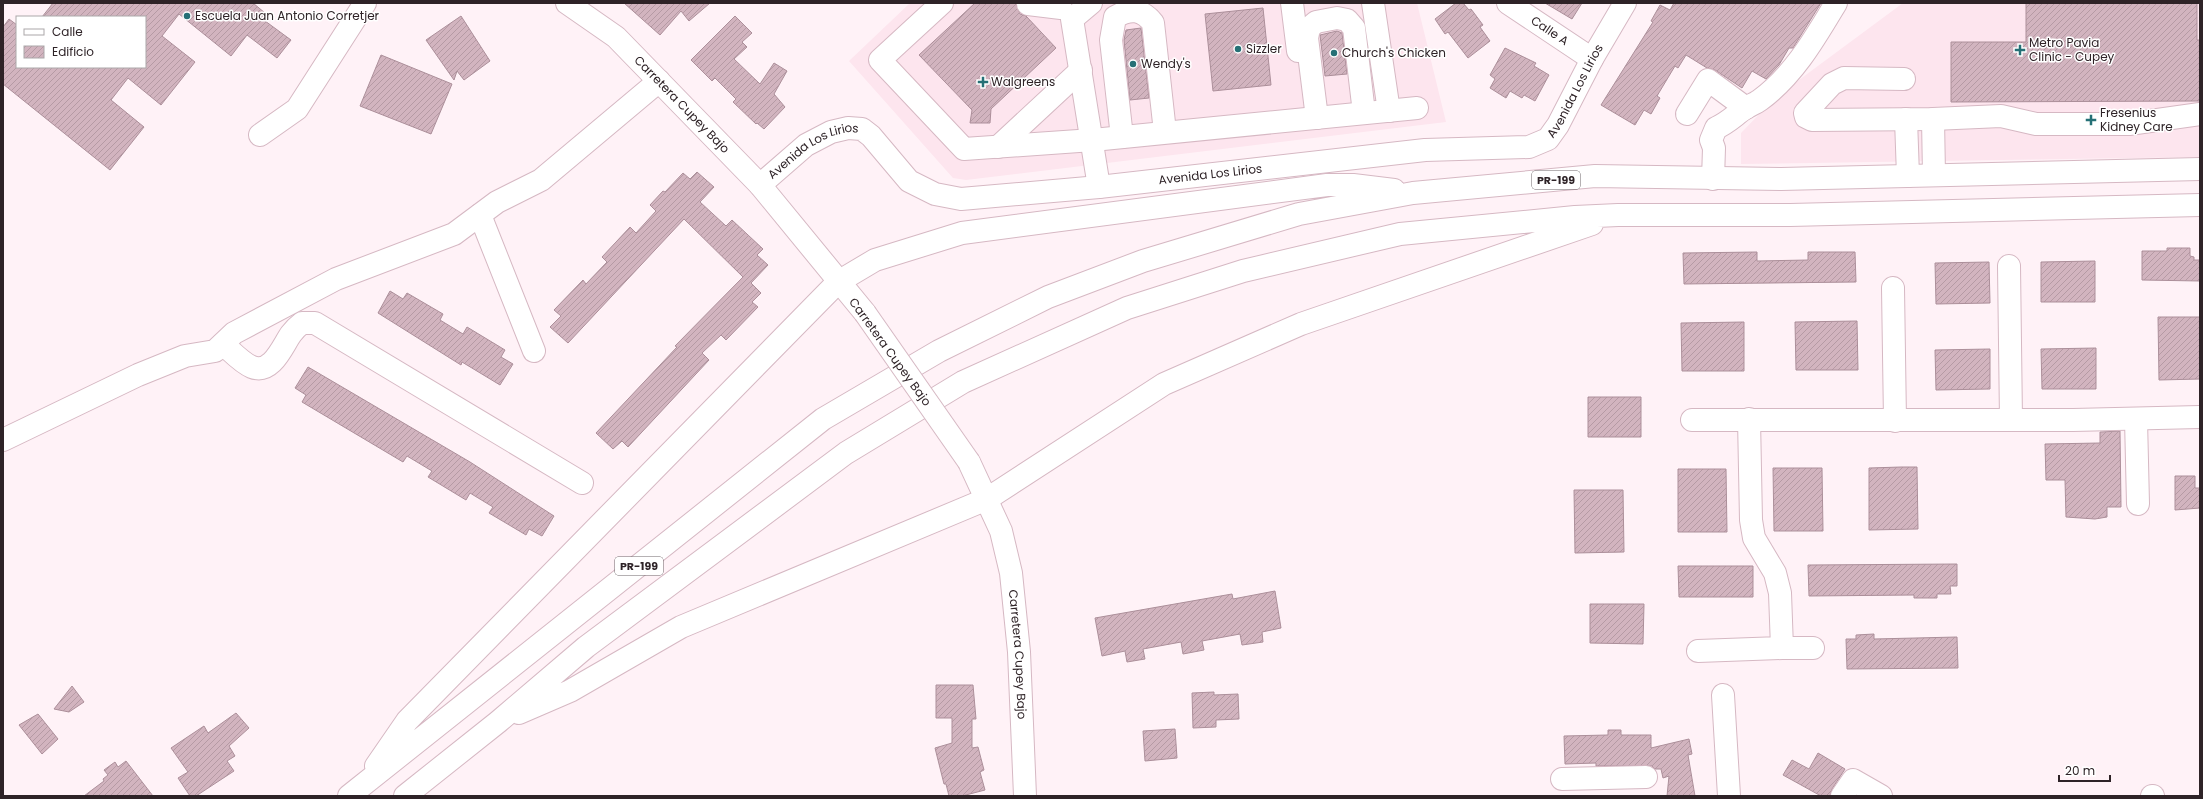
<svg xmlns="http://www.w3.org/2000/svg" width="2203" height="799" font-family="Poppins,sans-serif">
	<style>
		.built { fill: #fde5ee }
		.building { fill: url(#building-hatch); stroke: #ac8f9a }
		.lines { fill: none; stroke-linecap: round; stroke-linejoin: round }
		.minor-casing { stroke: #d6b8c3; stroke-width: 24 }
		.major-casing { stroke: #d6b8c3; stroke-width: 24 }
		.minor { stroke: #fff; stroke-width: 22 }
		.major { stroke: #fff; stroke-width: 22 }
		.minor-bridge-casing { stroke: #d6b8c3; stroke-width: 24; stroke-linecap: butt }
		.minor-bridge { stroke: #fff; stroke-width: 22 }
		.poi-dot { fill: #257076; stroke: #fff; stroke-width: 1.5 }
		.labels { text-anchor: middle; stroke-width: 3; stroke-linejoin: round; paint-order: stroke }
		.shield { fill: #fff; stroke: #6d6568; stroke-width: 1 }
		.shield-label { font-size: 11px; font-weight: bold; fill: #2e2327 }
		.poi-label { font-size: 12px; fill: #2e2327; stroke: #fff; text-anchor: start }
		.street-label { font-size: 12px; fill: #2e2327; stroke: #fff }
	</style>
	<defs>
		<pattern id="building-hatch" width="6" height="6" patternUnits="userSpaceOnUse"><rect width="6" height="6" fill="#d2b4bf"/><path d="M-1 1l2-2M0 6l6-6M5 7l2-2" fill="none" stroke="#b59aa4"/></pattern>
	</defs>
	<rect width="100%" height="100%" fill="#fff2f7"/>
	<path class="built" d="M910,3H1417L1446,122L966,180L953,178L849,61Z
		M1903,3H2200V157L1741,164V133L1776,97Z"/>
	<path class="building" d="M53,3H253L265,13L261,18L291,40L277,58L247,35L231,56L179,14L162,36L195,62L161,105L128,78L111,100L144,127L110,170L3,84V27L9,19L17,25V67H145V17H42Z
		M624,3H710L689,21L681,11L660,35Z
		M975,3H1016L1020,14L1026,16L1056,48L991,109L990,123H970L972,110L919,55Z
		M1456,3H1463L1469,10L1471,9L1483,25L1480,27L1490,41L1468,58L1448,32L1445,34L1435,19Z
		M1545,3H1582L1572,19Z
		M1674,3H1821L1793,48H1789L1779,65L1766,79L1752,71L1742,88L1715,70L1707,68L1686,55L1678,68L1675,66L1657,96L1660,98L1651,114L1644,110L1635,125L1601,105L1653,22L1651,21L1660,5L1670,10Z
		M2026,3H2197V40H2200V101L1951,102V42H2026Z
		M1263,8L1271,85L1213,91L1205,14Z
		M461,16L490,61L464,80L457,71L454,80L426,40Z
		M735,16L752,33L742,42L747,47L734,59L760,84L774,63L787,71L774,94L785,107L764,129L757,123L756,124L733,102L736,99L715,78L712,81L691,60Z
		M1141,28L1149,98L1130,100L1124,40L1126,30Z
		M1337,31L1342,33L1347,74L1325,76L1320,35Z
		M1505,48L1536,63L1534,66L1549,75L1535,101L1524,95L1522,98L1510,91L1506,98L1490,88L1495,79L1490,75Z
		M381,55L452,84L431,134L360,106Z
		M697,172L714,187L700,202L726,226L732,220L763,249L757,255L768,265L751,283L761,293L752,302L758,307L726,340L721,335L702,353L709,360L628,447L622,441L613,449L596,433L677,347L675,346L743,277L684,219L568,343L550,327L561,316L554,310L583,280L586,284L607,262L602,257L630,227L636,233L656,211L650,205L663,191L665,192L683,173L690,179Z
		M2167,248H2190V256L2194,257V260H2200V281L2142,280V251H2167Z
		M1757,252V261L1808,260V252H1855L1856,282L1684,284L1683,253Z
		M2095,261V302H2041V262Z
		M1989,262L1990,303L1936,304L1935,263Z
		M390,291L403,299L407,293L443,314L440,320L463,334L467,327L505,350L501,357L513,364L500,385L462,362L461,365L378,313Z
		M2158,317H2200V379L2159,380Z
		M1857,321L1858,370H1796L1795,322Z
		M1744,322V371H1682L1681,323Z
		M2096,348V389H2042L2041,349Z
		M1990,349V389L1936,390L1935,350Z
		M308,367L470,462L554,516L542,536L529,529L526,535L489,513L493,507L470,493L466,500L428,477L432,471L407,456L403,462L302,402L306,395L295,388Z
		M1588,397H1641V437H1588Z
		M2120,431L2121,507H2107V517L2095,519L2066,517L2065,480H2046L2045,444L2100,443V432Z
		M1901,467H1917L1918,529L1869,530V468Z
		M1773,468H1822L1823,531H1774Z
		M1678,469H1726L1727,532H1678Z
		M2175,476H2195V488H2200V508L2175,510Z
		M1574,490H1623L1624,552L1575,553Z
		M1957,564V586H1950L1951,594H1937V598H1914V595L1809,596L1808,565Z
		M1678,566H1753V597H1679Z
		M1275,591L1281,628L1262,632L1263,642L1242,645L1240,634L1202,641L1204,650L1183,654L1181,642L1143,649L1145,659L1127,662L1125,651L1102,656L1095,618L1232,594L1233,599Z
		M1590,604H1644L1643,644L1590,643Z
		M1874,634V639L1957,637L1958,668L1847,669L1846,639H1856V635Z
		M936,685H973L976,719H972V748L978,747L984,770L980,772L985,790L962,796H949L946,784H944L935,748L952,743V718H936Z
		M72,686L84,702L69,712L54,709Z
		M1214,692V695L1238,694L1239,719L1216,720V727L1193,728L1192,693Z
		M236,713L249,728L229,746L235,756L227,761L234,771L196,796H190L178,778L188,772L171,748L204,726L208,733Z
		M38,714L58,739L42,754L19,725Z
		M1175,729L1177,758L1145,761L1143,731Z
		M1608,730H1621V735H1651V748L1689,739L1692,754L1688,755L1695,796H1667L1669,776L1663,778L1661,769H1655L1652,766H1596V763L1565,764L1564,736L1608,735Z
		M1818,753L1845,769L1832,789L1830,796H1821L1783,775L1792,760L1809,769Z
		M126,761L153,796H84L104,781L103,779L108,775L104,770L115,762L118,767Z"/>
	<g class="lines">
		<defs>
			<g id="minor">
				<path id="s1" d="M567,3L616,37L760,185L865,313"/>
				<path d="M942,3L880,60L964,149L1093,140L1417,108"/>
				<path d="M1091,3L1072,19L1099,187"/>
				<path d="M1292,3L1298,51"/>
				<path d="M1373,3L1389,111"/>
				<path id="s2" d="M1508,3L1592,59"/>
				<path d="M1028,4L1061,8"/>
				<path d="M1904,79L1844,78L1832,84L1805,113L1806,117L1812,120L1933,119L2001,116L2036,124H2129L2200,114"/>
				<path d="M1687,114L1708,80L1746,108"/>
				<path d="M1317,118L1307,38L1309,28L1316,22L1337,18L1347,20L1354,28L1364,113"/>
				<path d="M1906,119L1908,176"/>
				<path d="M1933,119L1934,175"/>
				<path d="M260,135L297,109L365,3"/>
				<path d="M1122,137L1111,40L1115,17C1131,8 1142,9 1153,23L1165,132"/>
				<path d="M998,147L1081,70"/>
				<path d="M1713,179L1714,148L1711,140L1716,128C1728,123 1736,114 1747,107C1751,105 1756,103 1760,100C1794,75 1815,38 1836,3"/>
				<path id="s3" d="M760,185L806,145L831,132L848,128L862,129L871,136L909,181L935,194L961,199L1099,187L1425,150L1529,147L1548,139L1558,125L1592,59L1625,3"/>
				<path d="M480,215L534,351"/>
				<path d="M2009,266L2011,420"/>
				<path d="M1893,288L1895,421"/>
				<path d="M223,344C231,351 242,363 252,367C272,375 283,345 291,334C294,330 298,326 302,323H315L582,483"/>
				<path d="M2136,419L2138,504"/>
				<path d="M1692,420H2073L2200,417"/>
				<path d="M3,440L138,375L185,356L215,351L234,333L336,279L454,234L497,202L541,180L659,81"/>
				<path id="s4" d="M969,462L1001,531L1011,573L1019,652L1025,796"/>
				<path d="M1782,648H1813"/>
				<path d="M1698,651L1782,648L1780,593L1775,573L1754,538L1751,520L1749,419"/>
				<path d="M1723,695L1729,796"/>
				<path d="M1562,779L1646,777"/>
				<path d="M1842,796L1853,780L1881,796"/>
				<path d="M2152,796H2153"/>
			</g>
			<path id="major" d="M519,713L570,691L681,627L987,499L1164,384L1301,324L1592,224
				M376,766L407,721L838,282L875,260L962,233L1327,185H1353L1394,190
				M349,796L823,419L939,351L1048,297L1143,261L1299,214L1413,193L1595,176L1781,179L2200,169
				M405,796L498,722L586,647L846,453L963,382L1127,308L1243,271L1400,234L1575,217L1618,215H1790L2200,205"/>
		</defs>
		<use href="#minor" class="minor-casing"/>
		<use href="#major" class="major-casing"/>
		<use href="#minor" class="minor"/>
		<use href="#major" class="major"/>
		<defs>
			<path id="minor-bridge" d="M865,313L969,462"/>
		</defs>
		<use href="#minor-bridge" class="minor-bridge-casing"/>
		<use href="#minor-bridge" class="minor-bridge"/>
	</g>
	<g class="poi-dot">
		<circle cx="187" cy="16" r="4"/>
		<circle cx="1238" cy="49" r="4"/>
		<path d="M2018 44h4v4h4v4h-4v4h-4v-4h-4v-4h4z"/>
		<circle cx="1334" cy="53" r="4"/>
		<circle cx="1133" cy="64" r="4"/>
		<path d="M981 76h4v4h4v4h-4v4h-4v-4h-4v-4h4z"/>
		<path d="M2089 114h4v4h4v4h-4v4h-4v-4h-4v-4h4z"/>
	</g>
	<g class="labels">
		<g class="shield">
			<rect x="1532" y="171" width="48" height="18" rx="3"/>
			<rect x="615" y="557" width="48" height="18" rx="3"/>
		</g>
		<g class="shield-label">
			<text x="1556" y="184">PR-199</text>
			<text x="639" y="570">PR-199</text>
		</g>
		<g class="poi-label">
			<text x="195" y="20">Escuela Juan Antonio Corretjer</text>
			<text x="2029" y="47">Metro Pavia<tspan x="2029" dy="14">Clinic - Cupey</tspan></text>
			<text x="1246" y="53">Sizzler</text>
			<text x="1342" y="57">Church's Chicken</text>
			<text x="1141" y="68">Wendy's</text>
			<text x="991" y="86">Walgreens</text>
			<text x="2100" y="117">Fresenius<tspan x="2100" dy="14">Kidney Care</tspan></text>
		</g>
		<g class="street-label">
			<text dy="4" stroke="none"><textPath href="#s2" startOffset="50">Calle A</textPath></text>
			<text dy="4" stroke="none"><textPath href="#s3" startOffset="893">Avenida Los Lirios</textPath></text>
			<text dy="4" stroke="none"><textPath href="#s1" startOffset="154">Carretera Cupey Bajo</textPath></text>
			<text dy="4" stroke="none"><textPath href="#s3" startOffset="65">Avenida Los Lirios</textPath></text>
			<text dy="4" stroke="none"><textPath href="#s3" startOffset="497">Avenida Los Lirios</textPath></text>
			<text transform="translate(890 352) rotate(54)" y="4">Carretera Cupey Bajo</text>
			<text dy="4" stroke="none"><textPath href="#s4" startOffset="201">Carretera Cupey Bajo</textPath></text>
		</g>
	</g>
	<rect width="2203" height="799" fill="none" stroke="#2e2327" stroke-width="8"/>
	<rect x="16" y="16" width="130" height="52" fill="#ffffff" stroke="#aba7a9"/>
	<rect x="24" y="29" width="20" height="6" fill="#ffffff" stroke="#aba7a9"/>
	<text x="52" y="36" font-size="12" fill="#2e2327">Calle</text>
	<rect x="24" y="46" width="20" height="12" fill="url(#building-hatch)" stroke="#aba7a9"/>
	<text x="52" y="56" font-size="12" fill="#2e2327">Edificio</text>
	<path d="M2059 775v6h51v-6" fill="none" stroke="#2e2327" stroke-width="2"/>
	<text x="2065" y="775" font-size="12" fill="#2e2327" stroke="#ffffff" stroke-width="3" paint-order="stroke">20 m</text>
</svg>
